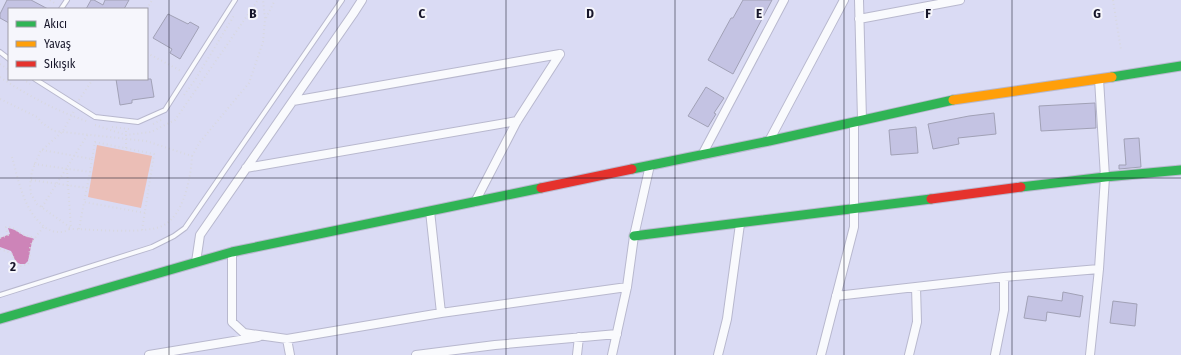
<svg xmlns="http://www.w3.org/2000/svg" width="1181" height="355" font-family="'Fira Sans Condensed',sans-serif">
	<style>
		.green { fill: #ebbeb6 }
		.water { fill: #cd84b8 }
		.building { fill: #c4c3e3; stroke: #a1a1b6 }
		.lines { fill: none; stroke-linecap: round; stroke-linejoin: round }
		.lane-casing { stroke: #b8b8ce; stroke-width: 6 }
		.street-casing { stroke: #b8b8ce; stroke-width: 10 }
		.fast-casing { stroke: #b8b8ce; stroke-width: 11 }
		.slow-casing { stroke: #b8b8ce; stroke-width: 11 }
		.jam-casing { stroke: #b8b8ce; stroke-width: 11 }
		.path { stroke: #d8d8e0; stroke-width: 2; stroke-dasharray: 1 3; stroke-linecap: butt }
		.lane { stroke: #f9fafd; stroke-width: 4 }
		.street { stroke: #f9fafd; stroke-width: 8 }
		.fast { stroke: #30b455; stroke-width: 9 }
		.slow { stroke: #ff9f0a; stroke-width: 9 }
		.jam { stroke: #e5322d; stroke-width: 9 }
		.grid { fill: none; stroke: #17162a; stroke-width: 1; stroke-opacity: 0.55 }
		.grid-label { font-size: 13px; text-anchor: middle; font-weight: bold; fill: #17162a; stroke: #f6f6fc; stroke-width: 4; stroke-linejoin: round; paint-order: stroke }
	</style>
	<rect width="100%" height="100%" fill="#dadbf4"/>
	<path class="green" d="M97,145L152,156L141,208L88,197Z"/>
	<path class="water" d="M8,228C17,229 22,237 32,238L34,239L32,242L28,261L25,264C14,265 15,258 11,251L0,247V238L10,234Z"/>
	<path class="building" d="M7,0H31L48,9H9V23L0,18V14Z
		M91,0H94L103,5L105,0H129L124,9H86Z
		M743,0H772L733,74L708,60L731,18H733Z
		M168,14L188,24L190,22L199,27L180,59L170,53L172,49L153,38Z
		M116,79H151L154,97L132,100V103L120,105Z
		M706,87L724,98L714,113L716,114L708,127L688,116Z
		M1095,103L1096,128L1041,131L1039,106Z
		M994,113L996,134L958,138L959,144L933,149L928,124L969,116Z
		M916,127L918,153L891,155L889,130Z
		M1139,138L1141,167L1119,169V165H1126L1124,139Z
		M1063,292L1083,296L1080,317L1047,312L1046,321L1024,318L1028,296L1062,301Z
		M1113,301L1137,304L1135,326L1110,323Z"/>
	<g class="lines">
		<defs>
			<path id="lane" d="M61,9L67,0
				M0,52L9,59
				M35,79L95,117L138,122L165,110L235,0
				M0,295L152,247L174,236L185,228L342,0"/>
			<path id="street" d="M859,0L862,120
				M859,19L960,0
				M293,101L560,54
				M769,141L844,0
				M702,155L784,0
				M246,168L517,121
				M475,202L517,121L560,54
				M430,211L441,313
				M232,252V322L244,333L287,339L441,313L627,287
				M196,262L200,235L353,14L362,0
				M836,296L1004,277L1099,269
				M287,339L290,355
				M149,355L258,337
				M416,355L495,345L617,334
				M577,355L579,337
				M612,355L627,287L634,236L650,165
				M718,355L727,319L740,224
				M821,355L854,227V122
				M909,355L917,322L916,287
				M995,355L1004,310V277
				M1090,355L1099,269L1105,177L1099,79"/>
			<path id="fast" d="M1112,77L1181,66
				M632,169L769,141L953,100
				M1021,187L1105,177L1181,170
				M634,236L931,199
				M0,319L232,252L541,188"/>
			<path id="slow" d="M953,100L1112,77"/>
			<path id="jam" d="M541,188L632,169
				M931,199L1021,187"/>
		</defs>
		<use href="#lane" class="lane-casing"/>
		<use href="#street" class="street-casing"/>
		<use href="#fast" class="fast-casing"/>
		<use href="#slow" class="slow-casing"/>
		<use href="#jam" class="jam-casing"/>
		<path class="path" d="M50,0L56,4
			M1113,0L1121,50
			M147,9L152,0
			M266,18L275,0
			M147,53L181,71
			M0,64L9,70
			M0,77C28,96 57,111 89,122
			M23,79L30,84
			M184,95L195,80L235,14
			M0,99L37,117L42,123L54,131L146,141L192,156C191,177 184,214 164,225C147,235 91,229 69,229
			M79,100L93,79
			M153,124L163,119
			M95,125L126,135L151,132L175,120L258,0
			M112,127L129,129
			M126,148V128
			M42,150L92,159L95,142L154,154L142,230
			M192,156L200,142L249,83L263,42L265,19L263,0
			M12,157C19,182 24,212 46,228C54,233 63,234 71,228L37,204L31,194L30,185L32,171L40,152L63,131L74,111
			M34,164L90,172L84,202L145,213
			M67,169L71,228
			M90,172L92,159
			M31,180L87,188
			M42,207L88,134
			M79,229L84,202
			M0,238L8,235L6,229V227C14,226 18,233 25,235C28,237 32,237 35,238
			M0,249L11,253L17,264L21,266L28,264C31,257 29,255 30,248C32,240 39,233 44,226"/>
		<use href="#lane" class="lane"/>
		<use href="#street" class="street"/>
		<use href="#fast" class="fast"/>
		<use href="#slow" class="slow"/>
		<use href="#jam" class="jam"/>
	</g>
	<path class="grid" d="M169,0V355M337,0V355M506,0V355M675,0V355M844,0V355M1012,0V355M0,178H1181"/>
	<g class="grid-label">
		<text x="253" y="18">B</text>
		<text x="422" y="18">C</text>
		<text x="590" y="18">D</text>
		<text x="759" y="18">E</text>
		<text x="928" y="18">F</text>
		<text x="1097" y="18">G</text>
		<text x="13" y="271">2</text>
	</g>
	<rect x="8" y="8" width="140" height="72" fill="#f6f6fc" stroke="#9d9ca8"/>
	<rect x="16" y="21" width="20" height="6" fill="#30b455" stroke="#9d9ca8"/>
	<text x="44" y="28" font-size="12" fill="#17162a">Akıcı</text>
	<rect x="16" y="41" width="20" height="6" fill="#ff9f0a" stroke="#9d9ca8"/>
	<text x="44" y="48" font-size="12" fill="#17162a">Yavaş</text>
	<rect x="16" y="61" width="20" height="6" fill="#e5322d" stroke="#9d9ca8"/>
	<text x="44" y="68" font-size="12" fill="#17162a">Sıkışık</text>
</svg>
